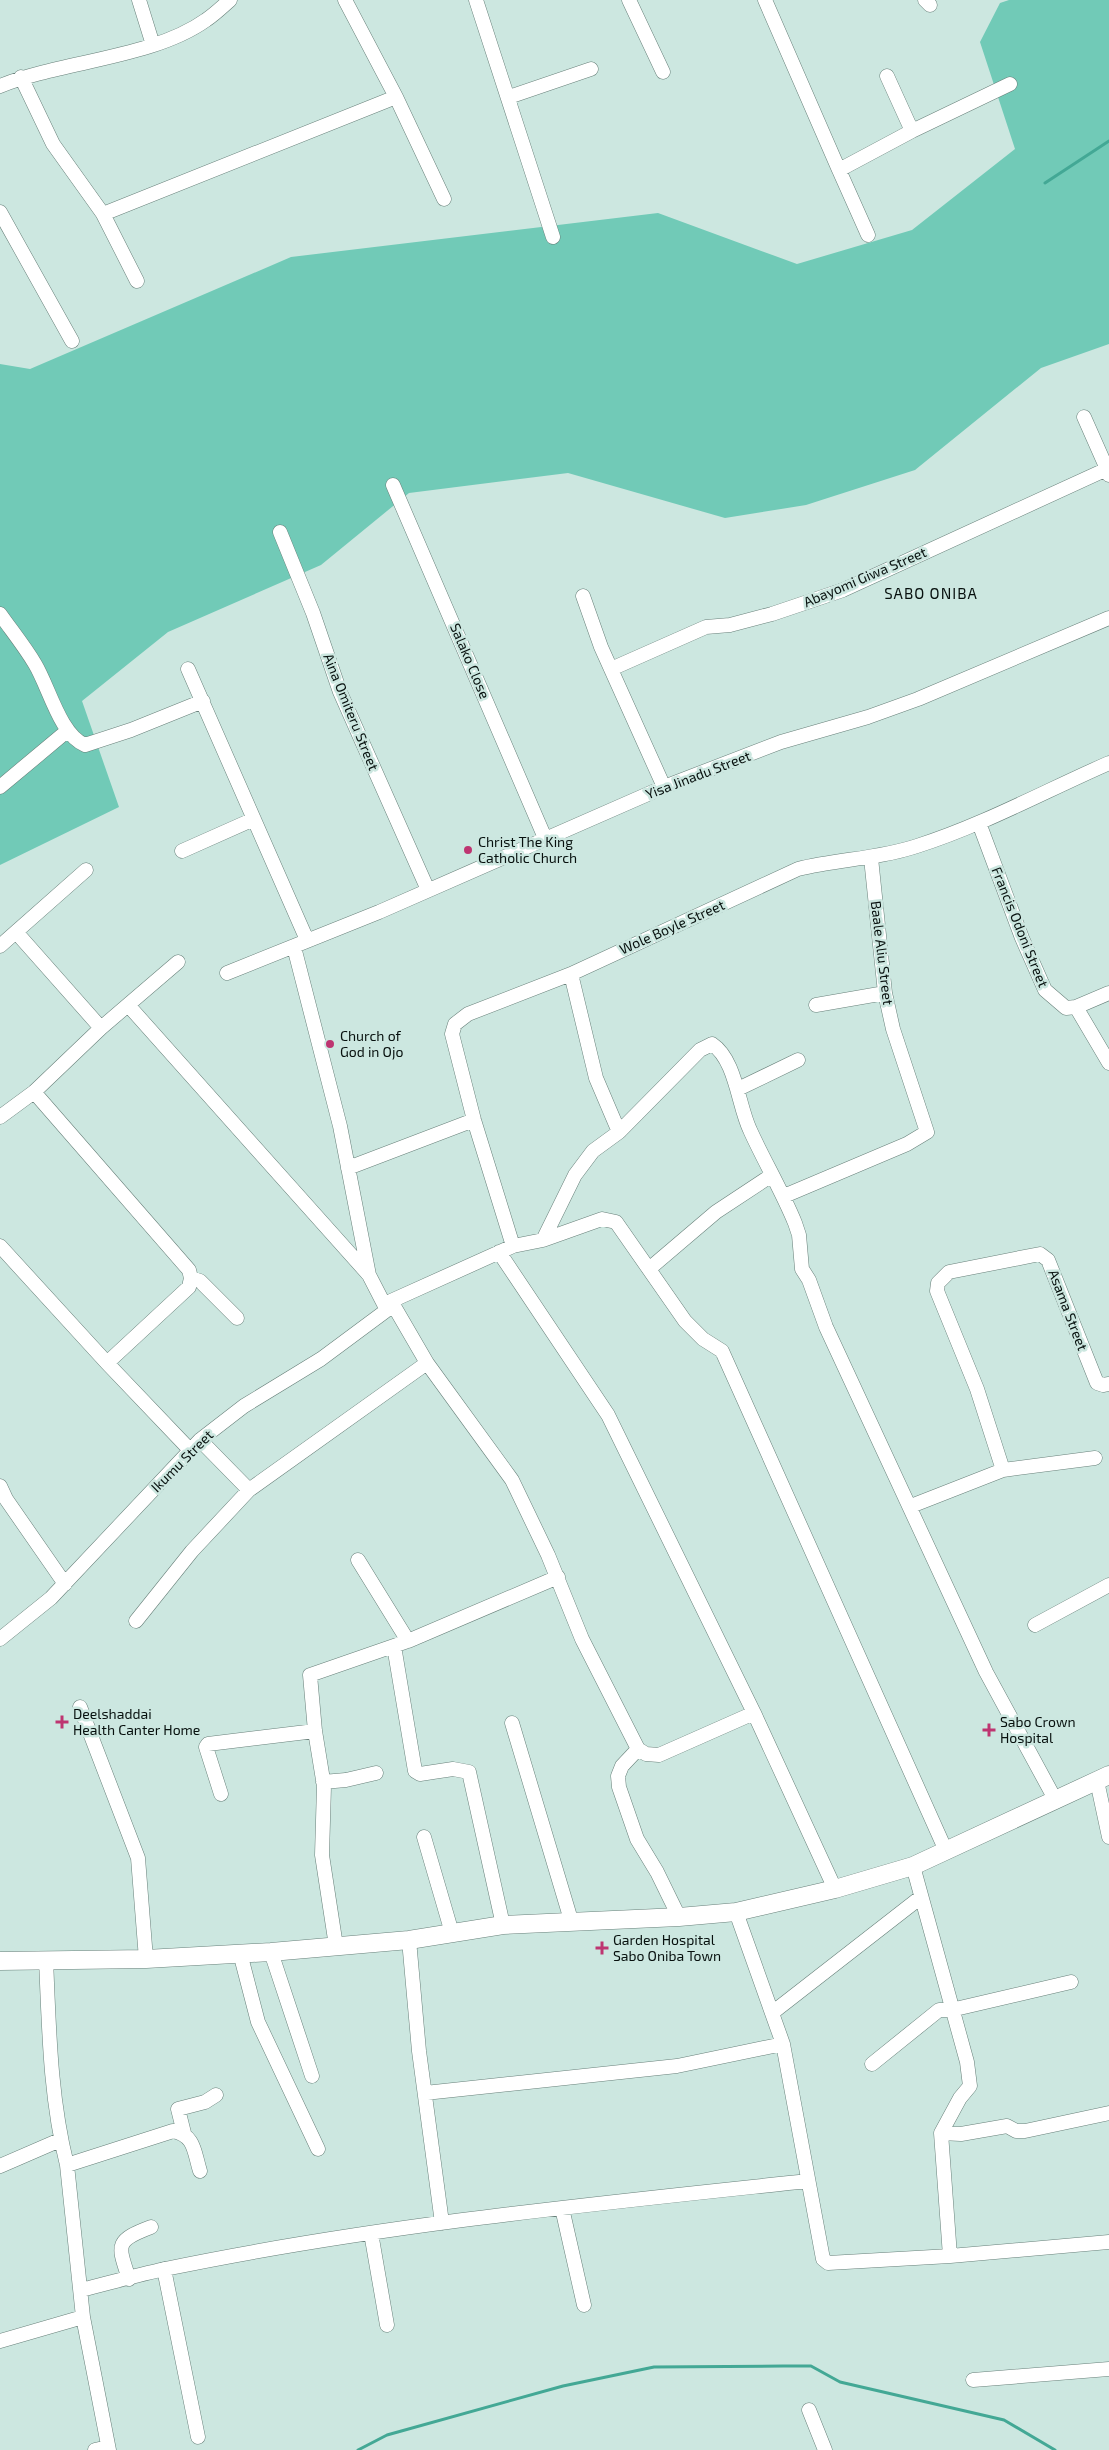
<svg xmlns="http://www.w3.org/2000/svg" width="1109" height="2450" font-family="'Exo 2',sans-serif">
	<style>
		.green { fill: #71cab7 }
		.lines { fill: none; stroke-linecap: round; stroke-linejoin: round }
		.stream { stroke: #43a895; stroke-width: 3 }
		.minor-casing { stroke: #68807a; stroke-width: 15 }
		.major-casing { stroke: #68807a; stroke-width: 19 }
		.minor { stroke: #fff; stroke-width: 14 }
		.major { stroke: #fff; stroke-width: 18 }
		.poi-dot { fill: #be3571; stroke: #cce7e0; stroke-width: 2 }
		.labels { text-anchor: middle; stroke-width: 5; stroke-linejoin: round; paint-order: stroke }
		.street-label { font-size: 14px; fill: #07100e; stroke: #cce7e0 }
		.poi-label { font-size: 14px; fill: #07100e; stroke: #cce7e0; text-anchor: start }
		.neighbourhood-label { font-size: 15px; letter-spacing: 1px; fill: #07100e; stroke: #cce7e0 }
	</style>
	<rect width="100%" height="100%" fill="#cce7e0"/>
	<path class="green" d="M1009,0H1109V344L1041,368L915,470L806,505L725,518L568,473L409,493L321,565L168,632L82,701L119,807L0,865V364L30,369L291,257L658,213L797,264L912,230L1015,149L980,42L1000,3Z"/>
	<g class="lines">
		<path class="stream" d="M1045,183L1109,141
			M358,2450L387,2435L563,2386L654,2367L783,2366H811L840,2382L1004,2420L1055,2450"/>
		<defs>
			<path id="minor" d="M139,0L153,45
				M345,0L396,97L444,199
				M476,0L553,237
				M629,0L663,72
				M765,0L839,170L912,131L887,76
				M925,0L930,5
				M21,77L53,144L103,214L396,97
				M0,86C62,61 153,58 206,20C215,14 222,7 230,0
				M509,97L591,69
				M912,131L1010,84
				M839,170L868,235
				M0,212L72,341
				M103,214L137,281
				M1084,417L1107,469L1109,467
				M393,485L545,838
				M280,532L313,613L340,692L428,890
				M583,596L601,647L664,787
				M0,614C12,631 25,647 35,664C49,687 60,735 85,745L131,730L203,701
				M188,669L307,940
				M611,669L706,627L730,625L772,614L843,590L1107,469L1109,475
				M0,787L67,731
				M979,823L1022,938L1045,990L1066,1008L1076,1007L1109,1063
				M182,851L254,819
				M16,932L101,1028
				M0,946L86,870
				M294,947L340,1126L369,1275L387,1310
				M227,973L379,912L664,787L781,742L868,717L918,699L1109,618
				M128,1005L369,1275
				M816,1005L885,993
				M1076,1007L1109,993
				M738,1089L798,1060
				M34,1092L189,1270L191,1278L189,1287L107,1363
				M0,1117L34,1092L101,1028L178,962
				M619,1132L700,1050L712,1044C736,1060 738,1105 750,1130C764,1161 782,1191 795,1223L799,1235L802,1269L809,1280L826,1327L986,1672L1056,1801
				M348,1168L474,1120
				M784,1196L907,1144L927,1132L893,1029L885,993L871,858
				M543,1240L602,1219L616,1222L685,1321L703,1339L722,1351L946,1851
				M0,1246L107,1363L190,1450
				M513,1246L474,1120L452,1034L455,1024L468,1014L571,974L798,869C838,859 878,859 917,846C983,825 1045,791 1109,763
				M499,1252L608,1415L754,1713L835,1889
				M649,1269L716,1212L772,1175
				M191,1278L200,1281L237,1318
				M427,1363L512,1480L548,1555L582,1639L638,1749L646,1754L659,1755L754,1713
				M200,1440L249,1490
				M1003,1470L977,1389L937,1291L938,1283L949,1272L1040,1254L1048,1260L1097,1383L1103,1385L1109,1384
				M0,1486L6,1499L65,1584
				M911,1506L1003,1470L1095,1458
				M358,1560L408,1641
				M136,1621L192,1551L249,1490L427,1363L391,1301
				M1035,1625L1109,1585
				M0,1639L51,1598L200,1440L244,1406L321,1359L387,1310L391,1301L513,1246L543,1240L575,1175L593,1151L619,1132L596,1078L571,974
				M394,1646L415,1771L420,1774L453,1769L469,1772L503,1925
				M80,1707L138,1858L146,1959
				M512,1723L571,1920
				M638,1749L622,1766L618,1776L619,1787L637,1839L657,1872L679,1917
				M1097,1781L1109,1837
				M323,1782L346,1780L376,1773
				M221,1794L206,1747L208,1744L315,1731
				M424,1837L452,1933
				M913,1866L967,2062L970,2086L960,2098L941,2133L950,2256
				M736,1912L783,2044L823,2259L828,2263L950,2256L1109,2242
				M409,1940L419,2051L442,2223
				M336,1946L322,1855L324,1786L315,1731L310,1675L408,1641L558,1577
				M271,1952L312,2076
				M240,1953L258,2022L318,2149
				M46,1959C49,2028 50,2098 67,2165L83,2317L109,2450
				M772,2013L921,1897
				M872,2064L939,2010H951L1071,1982
				M425,2093L677,2066L783,2044
				M184,2133L178,2109L205,2102L216,2095
				M941,2133L961,2134L1007,2126L1016,2131H1025L1109,2113
				M67,2165L173,2131C195,2135 194,2152 200,2171
				M0,2166L60,2140
				M562,2208L584,2305
				M371,2233L387,2325
				M164,2269L198,2437
				M129,2279C118,2245 114,2241 151,2227
				M81,2290C109,2283 137,2275 165,2269C377,2225 593,2204 808,2181
				M0,2341L83,2317
				M973,2380L1109,2369
				M809,2410L825,2450
				M95,2450L108,2447"/>
			<path id="major" d="M0,1961L146,1959L271,1952L409,1940L503,1925L679,1917L736,1912L835,1889L913,1866L1109,1775"/>
		</defs>
		<use href="#minor" class="minor-casing"/>
		<use href="#major" class="major-casing"/>
		<use href="#minor" class="minor"/>
		<use href="#major" class="major"/>
	</g>
	<g class="poi-dot">
		<circle cx="468" cy="850" r="5"/>
		<circle cx="330" cy="1044" r="5"/>
		<path d="M59.5 1714.5h5v5h5v5h-5v5h-5v-5h-5v-5h5z"/>
		<path d="M986.5 1722.5h5v5h5v5h-5v5h-5v-5h-5v-5h5z"/>
		<path d="M599.5 1940.5h5v5h5v5h-5v5h-5v-5h-5v-5h5z"/>
	</g>
	<g class="labels">
		<g class="street-label">
			<text transform="translate(865 577) rotate(-23)" y="5">Abayomi Giwa Street</text>
			<text transform="translate(470 661) rotate(67)" y="5">Salako Close</text>
			<text transform="translate(351 712) rotate(68)" y="5">Aina Omiteru Street</text>
			<text transform="translate(698 775) rotate(-21)" y="5">Yisa Jinadu Street</text>
			<text transform="translate(672 927) rotate(-24)" y="5">Wole Boyle Street</text>
			<text transform="translate(1020 927) rotate(68)" y="5">Francis Odoni Street</text>
			<text transform="translate(882 953) rotate(83)" y="5">Baale Aliu Street</text>
			<text transform="translate(1068 1310) rotate(69)" y="5">Asama Street</text>
			<text transform="translate(182 1461) rotate(-45)" y="5">Ikumu Street</text>
		</g>
		<g class="poi-label">
			<text x="478" y="847">Christ The King<tspan x="478" dy="16">Catholic Church</tspan></text>
			<text x="340" y="1041">Church of<tspan x="340" dy="16">God in Ojo</tspan></text>
			<text x="73" y="1719">Deelshaddai<tspan x="73" dy="16">Health Canter Home</tspan></text>
			<text x="1000" y="1727">Sabo Crown<tspan x="1000" dy="16">Hospital</tspan></text>
			<text x="613" y="1945">Garden Hospital<tspan x="613" dy="16">Sabo Oniba Town</tspan></text>
		</g>
		<g class="neighbourhood-label">
			<text x="931" y="599">SABO ONIBA</text>
		</g>
	</g>
</svg>
